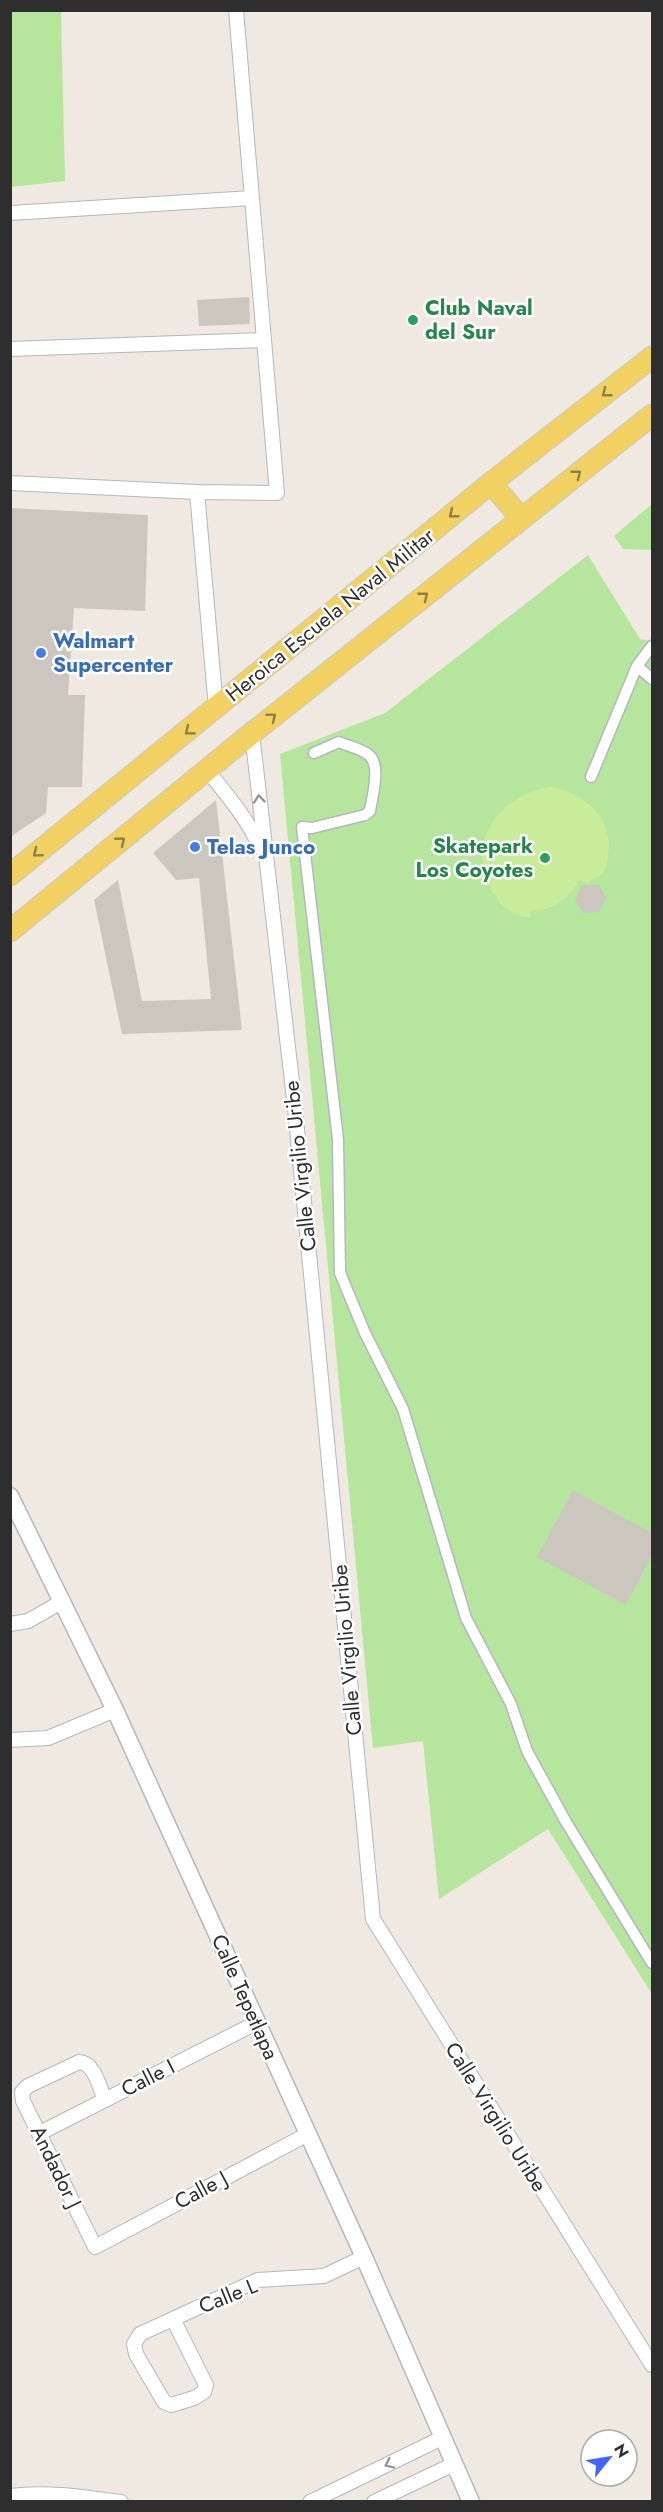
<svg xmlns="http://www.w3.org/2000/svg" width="663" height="2512" font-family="Jost,sans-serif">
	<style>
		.green { fill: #b6e59e }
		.pitch { fill: #c9ec9a }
		.building { fill: #cbc7bf }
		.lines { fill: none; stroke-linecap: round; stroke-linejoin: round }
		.pedestrian-casing { stroke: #b4b7c1; stroke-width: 13 }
		.minor-casing { stroke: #b4b7c1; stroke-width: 16 }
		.tertiary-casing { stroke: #b4b7c1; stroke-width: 19 }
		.primary-casing { stroke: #c9c9c9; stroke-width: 23 }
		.pedestrian { stroke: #fff; stroke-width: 10 }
		.minor { stroke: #fff; stroke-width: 14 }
		.tertiary { stroke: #fff; stroke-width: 16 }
		.primary { stroke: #f2d163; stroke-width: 21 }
		.oneway { stroke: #908048 }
		.oneway2 { stroke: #969696 }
		.leisure-dot { fill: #2e9e5b; stroke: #fff; stroke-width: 2 }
		.shop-dot { fill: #3f7fe0; stroke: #fff; stroke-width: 2 }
		.labels { text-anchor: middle; stroke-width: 5; stroke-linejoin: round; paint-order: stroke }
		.leisure-label { font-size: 21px; font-weight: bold; fill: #27864d; stroke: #fff; text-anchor: start }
		.street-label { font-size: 21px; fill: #2e2e2e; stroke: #fff }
		.shop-label { font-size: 21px; font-weight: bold; fill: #366cbe; stroke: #fff; text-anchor: start }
	</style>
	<rect width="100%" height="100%" fill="#efe9e1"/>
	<path class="green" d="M10,11H61L65,181L11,187Z
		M652,504V550L623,549L614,536Z
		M588,555L640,639L652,641V1994L548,1829L439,1899L423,1741L373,1748L280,754L385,713Z"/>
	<path class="pitch" d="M551,787C585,793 614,818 608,855C607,861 607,869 603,873C599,878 591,880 586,883L580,880C567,899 555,909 531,912L530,918C513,916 502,908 493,893C463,845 499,794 551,787Z"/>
	<path class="building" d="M249,297L250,324L199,326L197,300Z
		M10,508L148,515L145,611L74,608L68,695H85L82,787H48L46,813L10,837Z
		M216,800L242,1030L122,1034L94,900L118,880L142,1001L211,999L199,878L176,880L153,853Z
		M582,885H599L607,898L599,912L583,913L575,900Z
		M573,1490L652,1533V1555L626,1605L537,1557Z"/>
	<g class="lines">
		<defs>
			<path id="pedestrian" d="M652,646L637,666L652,679
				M314,753L339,742C348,746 358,748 366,753C383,762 372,796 370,811L365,815L312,828L302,827L338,1140L340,1273L365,1333L403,1409L466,1618L511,1704L527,1751L566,1822L652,1963
				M591,777L637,666"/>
			<path id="minor" d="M10,213L252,198
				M10,349L264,340
				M10,483L197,492L277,493L236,10
				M197,492L216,708
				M252,733L295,1108L373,1919L652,2365
				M207,770C227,795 247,818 260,847
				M10,1624L28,1621L63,1601
				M10,1740L48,1738L115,1710
				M105,2100C99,2087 95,2063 79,2062L28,2086L22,2092L23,2101L95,2247L308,2134
				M40,2133L256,2023
				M173,2319L206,2385L204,2392L194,2398L171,2405L164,2402L136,2354L134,2344L140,2334L258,2280L324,2276L364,2257
				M10,2496C48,2491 84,2497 121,2502
				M310,2502L442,2438
				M374,2502L454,2464"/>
			<path id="tertiary" d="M10,1496L115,1710L364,2257L471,2502"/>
			<path id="primary" d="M491,483L521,518
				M10,875L491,483L652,357
				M10,931L241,742L652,415"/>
		</defs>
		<use href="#pedestrian" class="pedestrian-casing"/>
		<use href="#minor" class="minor-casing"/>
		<use href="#tertiary" class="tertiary-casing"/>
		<use href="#primary" class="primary-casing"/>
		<use href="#pedestrian" class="pedestrian"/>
		<use href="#minor" class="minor"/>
		<use href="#tertiary" class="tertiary"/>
		<use href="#primary" class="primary"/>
	</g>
	<defs><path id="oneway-chevron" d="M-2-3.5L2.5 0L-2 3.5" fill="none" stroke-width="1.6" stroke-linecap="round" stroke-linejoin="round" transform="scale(1.5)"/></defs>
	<g class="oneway">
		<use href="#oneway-chevron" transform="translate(606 393) rotate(142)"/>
		<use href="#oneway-chevron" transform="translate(577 474) rotate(-38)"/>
		<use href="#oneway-chevron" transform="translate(453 514) rotate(141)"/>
		<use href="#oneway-chevron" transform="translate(424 596) rotate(-39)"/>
		<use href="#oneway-chevron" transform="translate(272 717) rotate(-39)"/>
		<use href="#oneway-chevron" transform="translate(189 731) rotate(141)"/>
		<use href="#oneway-chevron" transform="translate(121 841) rotate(-39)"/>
		<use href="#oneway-chevron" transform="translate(37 853) rotate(141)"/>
	</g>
	<g class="oneway2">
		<use href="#oneway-chevron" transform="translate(259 799) rotate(-96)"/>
		<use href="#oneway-chevron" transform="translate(389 2464) rotate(154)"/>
	</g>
	<g class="leisure-dot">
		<circle cx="413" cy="320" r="6"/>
		<circle cx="545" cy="858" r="6"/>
	</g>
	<g class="shop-dot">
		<circle cx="41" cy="653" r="6"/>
		<circle cx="195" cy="847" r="6"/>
	</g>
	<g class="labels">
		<g class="leisure-label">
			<text x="425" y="315">Club Naval<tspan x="425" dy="24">del Sur</tspan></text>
			<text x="533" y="853" text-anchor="end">Skatepark<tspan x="533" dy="24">Los Coyotes</tspan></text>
		</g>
		<g class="street-label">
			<text transform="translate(330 615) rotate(-39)" y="7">Heroica Escuela Naval Militar</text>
			<text transform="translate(300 1166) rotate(-96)" y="7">Calle Virgilio Uribe</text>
			<text transform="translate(347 1650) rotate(-95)" y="7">Calle Virgilio Uribe</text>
			<text transform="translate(245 1997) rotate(66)" y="7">Calle Tepetlapa</text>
			<text transform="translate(148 2078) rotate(-27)" y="7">Calle I</text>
			<text transform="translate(496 2117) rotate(58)" y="7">Calle Virgilio Uribe</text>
			<text transform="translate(56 2167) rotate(64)" y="7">Andador J</text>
			<text transform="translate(201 2190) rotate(-28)" y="7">Calle J</text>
			<text transform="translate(228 2296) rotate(-22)" y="7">Calle L</text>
		</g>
		<g class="shop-label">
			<text x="53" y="648">Walmart<tspan x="53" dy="24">Supercenter</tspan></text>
			<text x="207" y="854">Telas Junco</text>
		</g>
	</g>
	<rect width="663" height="2512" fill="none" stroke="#2e2e2e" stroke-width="24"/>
	<g transform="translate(609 2458) rotate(60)"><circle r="28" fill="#ffffff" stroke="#ababab" stroke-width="1.5"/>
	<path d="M0-4.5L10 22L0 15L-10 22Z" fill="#4264fb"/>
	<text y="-9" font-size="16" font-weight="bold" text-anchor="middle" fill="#2e2e2e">N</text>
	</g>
</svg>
